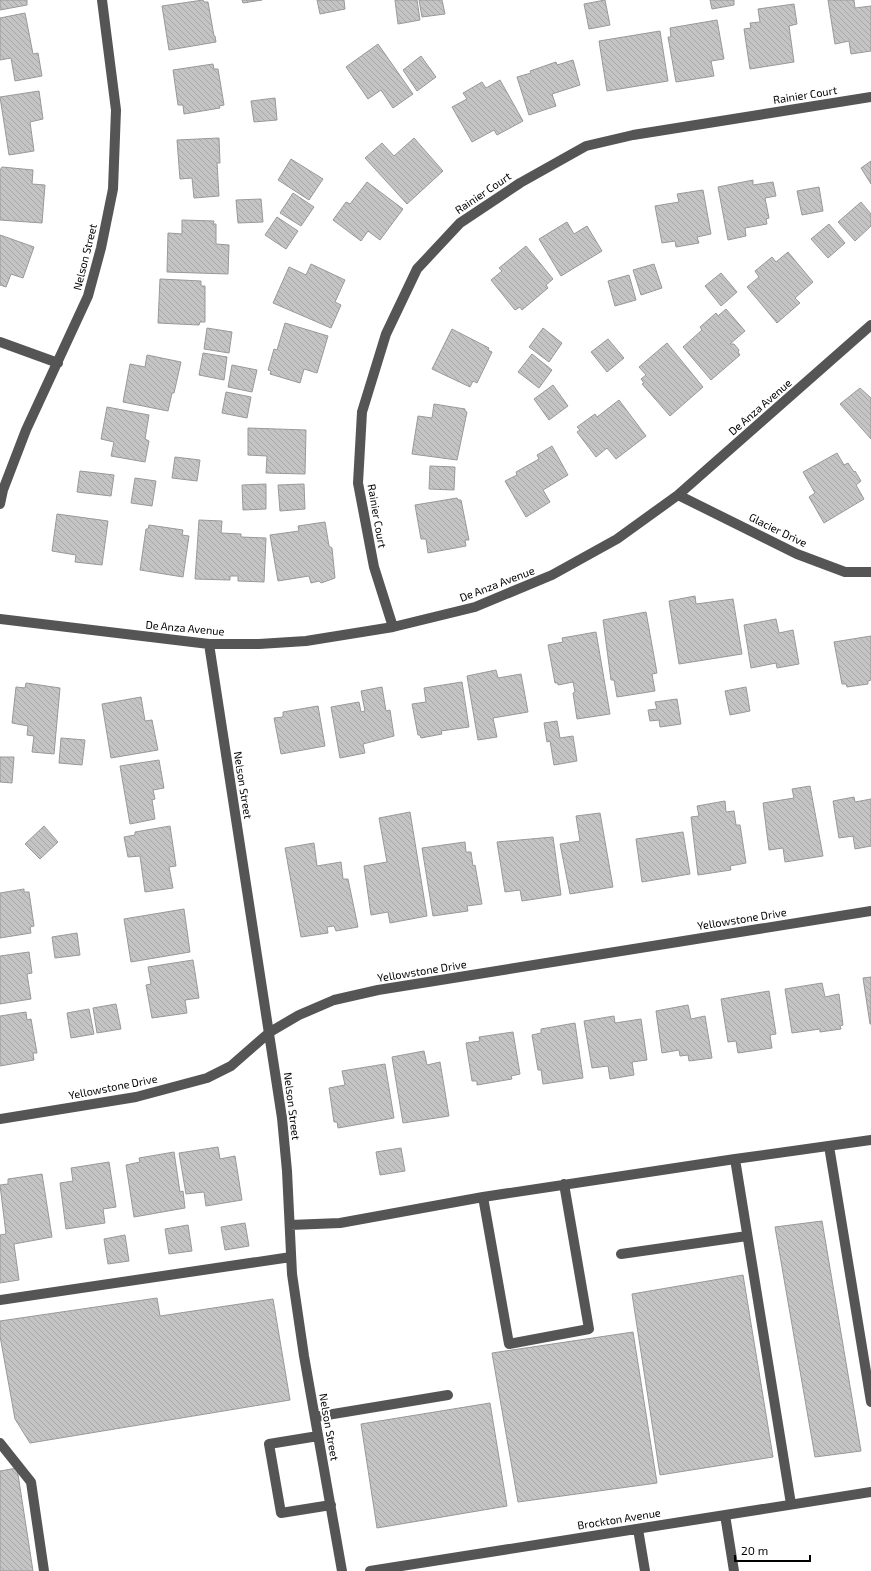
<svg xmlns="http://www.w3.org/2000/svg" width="871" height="1571" font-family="'Exo 2',sans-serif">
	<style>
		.building { fill: url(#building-back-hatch); stroke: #999 }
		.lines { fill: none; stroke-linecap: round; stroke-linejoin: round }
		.minor { stroke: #555; stroke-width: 10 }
		.labels { text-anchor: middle; stroke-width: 4; stroke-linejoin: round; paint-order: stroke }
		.street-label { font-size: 11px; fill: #000; stroke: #fff }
	</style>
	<defs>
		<pattern id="building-back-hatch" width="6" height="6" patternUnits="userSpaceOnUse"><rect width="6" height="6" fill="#c4c4c4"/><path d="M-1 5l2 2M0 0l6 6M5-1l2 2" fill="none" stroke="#a7a7a7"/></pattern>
	</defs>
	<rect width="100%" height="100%" fill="#fff"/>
	<path class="building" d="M0,0H27V5L0,10Z
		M203,0L204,2H208L214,36H215L216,42L169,50L162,6Z
		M242,0H262L243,3Z
		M317,0H344L345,9L320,14Z
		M395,0H417L420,20L398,24Z
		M419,0H442L445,14L422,17Z
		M605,0L610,25L589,29L584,4Z
		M710,0H734V5L712,9Z
		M828,0H854L855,8L871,6V51L851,54L849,41L835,44Z
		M794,4L797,24L789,26L794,62L750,69L744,29L751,28L750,23L760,22L758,9Z
		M25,13L33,54L38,53L42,76L15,81L11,58L0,60V18Z
		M717,20L724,59L711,61L714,76L676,82L668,37H671L670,28Z
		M660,31L668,81L607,91L599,41Z
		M378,44L413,94L393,108L381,90L368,99L346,67Z
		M421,56L436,77L417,91L403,70Z
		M573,60L580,85L552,94L556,106L529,115L517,77L531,73L530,71L556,62L557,65Z
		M213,64L214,69H218L224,105L219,106L220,108L184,114L183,105H178L173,70Z
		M500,80L523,121L497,135L494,130L472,142L452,107L467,99L463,93L482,82L486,88Z
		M39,91L43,119L30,122L34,151L9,155L0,97Z
		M275,98L277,120L254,122L251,101Z
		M219,138L220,163H217L219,196L194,198L192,178L180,179L177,140Z
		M414,138L443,171L407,204L365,158L382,143L394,156Z
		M291,159L323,179L309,200L278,180Z
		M871,161V184L861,168Z
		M2,167L33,170L32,184L45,185L42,223L0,220V170Z
		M753,180V185L773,182L776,196L765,198L769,218L766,219L767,224L745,228L746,236L728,240L718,187Z
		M367,182L403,209L380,240L368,231L361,241L333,220L346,202L350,204Z
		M819,187L823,211L802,215L797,191Z
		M703,190L711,234L697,237L699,243L676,247L675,241L662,243L655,206L679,202L677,194Z
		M293,193L314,207L301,226L280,213Z
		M261,199L263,222L238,223L236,200Z
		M861,202L871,214V226L855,241L838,222Z
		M277,217L298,231L286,249L265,235Z
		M182,220L214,221L213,224H216V244L229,245L228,274L167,272L168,233L182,234Z
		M567,222L574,234L587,226L602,251L561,276L539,239Z
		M829,224L845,243L828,258L811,239Z
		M0,235L34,247L23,278L11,274L6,287L0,285Z
		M526,246L553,279L546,285L548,288L522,310L520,307L515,310L491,280L502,271L499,268Z
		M788,252L813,282L795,298L800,303L777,323L747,287L759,277L755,271L772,257L776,262Z
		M311,264L345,280L335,302L341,305L331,328L273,303L289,267L306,275Z
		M654,264L662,288L641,295L633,270Z
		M721,273L737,292L721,306L705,286Z
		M629,275L636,300L615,306L608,281Z
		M160,279L201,281V286H205V322H200L199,325L158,323Z
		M726,309L745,331L730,344H734L739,350L738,352L740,355L711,380L683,347L702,330L700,327L716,313L718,316Z
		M285,323L328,336L317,373L304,369L300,383L270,374L271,371L268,370L274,349L277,350Z
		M207,328L232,332L229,353L204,349Z
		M543,328L562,343L549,362L529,347Z
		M452,329L489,348L488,350L492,352L477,383L473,381L470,387L432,369Z
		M608,339L624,358L607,372L591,352Z
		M667,343L703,387L670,416L642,384L644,383L641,379L646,375L639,367Z
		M203,353L227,357L224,380L199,375Z
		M532,354L552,370L539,388L518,372Z
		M147,355L181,362L174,393H172L168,411L123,402L130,364L145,367Z
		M232,365L257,370L252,392L228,387Z
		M553,385L568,406L549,420L534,399Z
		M860,388L871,398V439L840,404Z
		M226,392L251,397L247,418L222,413Z
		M619,400L646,436L616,459L607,448L596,457L577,432L580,430L577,427L595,414L597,417Z
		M434,404L465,409V411L467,412L457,460L412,454L418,416L432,418Z
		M107,407L149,415L145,439L149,441L145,462L111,456L114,442L101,439Z
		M248,428L306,430L305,474L266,473L267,456L248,455Z
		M552,446L568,475L543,490L550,502L526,517L505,481L517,475L516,472L539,459L537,455Z
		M837,453L844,465L848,463L854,472L855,471L861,481L856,485L864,499L824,523L809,497L815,493L803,472Z
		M175,457L200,460L197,481L172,478Z
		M430,466L455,467L454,490L429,489Z
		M80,471L114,475L111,496L77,492Z
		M135,478L156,481L152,506L131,503Z
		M266,484V509L243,510L242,485Z
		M304,484L305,509L280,511L278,485Z
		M457,498L458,500H461L469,540H465L466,546L428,553L426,539H421L415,505Z
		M57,514L108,521L102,565L75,562L76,555L52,551Z
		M199,520L222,521L221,533L241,534V537L266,538L264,582L238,581V576H230V580L195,579Z
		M325,522L329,546L332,548L335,578L321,583L319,581L311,583L309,576L278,581L270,535L299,531L298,526Z
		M149,525L183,530L182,535L189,536L183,577L140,570L146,529H148Z
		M695,596L696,604L733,599L742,654L679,664L669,601Z
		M646,612L657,673L652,674L655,691L617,697L614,680H611L603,620Z
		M776,619L779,633L793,630L799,664L777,668L776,663L751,668L744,625Z
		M596,632L610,714L577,719L573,693L575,692L573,682L558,685V683H555L548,645L563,642L562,638Z
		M871,636V680L868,681V684L847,687L846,684H842L834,642Z
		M496,670L498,678L521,674L528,712L493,718L497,737L478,740L467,676Z
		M462,682L469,727L441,731L442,734L421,738L420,735H418L412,704L426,702L424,688Z
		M26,683L60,688L54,754L32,752L34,736L27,735L28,726L12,723L16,687L25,688Z
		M382,687L386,711L390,710L394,736L363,744L365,753L340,758L331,707L359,702L361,712L365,711L361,691Z
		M746,687L750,711L730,715L725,691Z
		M141,697L145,721L152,720L158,750L111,758L102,704Z
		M677,699L681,724L660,727L659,720L650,721L648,710L657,709L655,702Z
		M318,706L325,746L281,754L274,718L283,717V712Z
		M557,721L560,738L573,736L577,761L554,765L550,741L547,742L544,723Z
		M61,738L85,740L82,765L59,763Z
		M0,757H14L12,783L0,782Z
		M159,760L164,788L153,790L155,799L152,800L155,819L130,824L120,766Z
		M810,786L823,856L785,862L783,848L769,850L763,803L794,798L792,789Z
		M854,797L855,802L871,799V846L855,849L853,836L839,838L833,801Z
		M725,801L726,812L734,811L736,825H740L746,863L730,866L731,870L698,875L691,817L699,816L697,806Z
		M410,812L427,916L390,923L388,912L371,915L364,866L387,862L379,818Z
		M600,813L613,887L570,894L560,844L580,841L576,816Z
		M44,826L58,842L40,859L25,844Z
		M170,826L176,866L169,867L173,888L145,892L140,856L128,857L124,837L135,835V832Z
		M683,832L690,874L642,882L636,839Z
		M553,837L561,895L522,901L520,890L505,892L497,842Z
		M465,842L466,852H471L473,866L475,865L482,904L467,906L468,911L433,916L422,848Z
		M314,843L317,866L341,862L343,879H348L358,927L336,931L334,926L327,927L328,933L301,937L285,848Z
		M24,889V892H29L34,926L30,927L31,933L0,938V893Z
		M184,909L190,952L131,962L124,919Z
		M77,933L80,955L55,958L52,937Z
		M29,952L32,973L27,974L31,999L0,1004V956Z
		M193,960L199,998L185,1000L187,1013L152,1018L146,985L151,984L148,967Z
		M871,977V1024H870L863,978Z
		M822,983L825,997L839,994L843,1025L840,1026L841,1029L820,1032V1029L792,1033L785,989Z
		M769,991L776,1034L770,1035L772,1048L738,1053L736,1041L728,1042L721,999Z
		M116,1004L121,1029L97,1033L93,1008Z
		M688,1005L691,1019L705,1016L712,1058L689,1061L688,1055L680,1056L679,1050L662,1053L656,1011Z
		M89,1009L94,1034L71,1038L67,1013Z
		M26,1012L27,1020L31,1019L37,1053H33L34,1060L0,1066V1016Z
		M614,1016L615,1023L641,1019L647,1060L632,1062L634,1075L610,1079L608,1066L592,1068L584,1021Z
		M575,1023L583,1078L543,1084L541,1070H538L532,1035L541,1033V1029Z
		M513,1032L520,1074L511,1076L512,1079L477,1085V1081H472L466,1043L480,1041L479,1037Z
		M424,1051L427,1065L440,1062L449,1116L403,1123L392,1057Z
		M385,1064L394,1118L338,1128L337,1122H334L329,1088L345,1085L342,1071Z
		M218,1147L220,1159L235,1156L242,1200L206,1206L204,1192L186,1194L179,1153Z
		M401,1148L405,1171L380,1175L376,1152Z
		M174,1152L180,1192L183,1191L185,1208L134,1217L126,1165L140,1162L139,1158Z
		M109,1162L116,1207L103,1209L105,1223L66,1229L60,1183L73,1181L71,1168Z
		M42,1174L52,1237L14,1244L19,1280L0,1283V1235L6,1234L0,1185L8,1184V1179Z
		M822,1221L861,1451L815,1457L775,1227Z
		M245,1223L249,1246L225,1250L221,1227Z
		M188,1225L192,1251L169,1254L165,1229Z
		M125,1235L129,1261L108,1264L104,1239Z
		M743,1275L773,1457L660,1475L632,1294Z
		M157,1298L160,1316L273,1299L290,1400L30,1443L15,1419L0,1336V1321Z
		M633,1332L657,1483L518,1502L492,1353Z
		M490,1403L507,1506L377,1528L361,1424Z
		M17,1468L33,1571H0V1471Z"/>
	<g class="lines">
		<path class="minor" d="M0,342L58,363
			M678,495L797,554L845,572H871
			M0,504L3,490L26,430L88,296L101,248L113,189L116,110L102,0
			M0,619L209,644H259L306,641L393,627L475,607L552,575L617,539L678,495L871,325
			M393,627L374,567L358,483L362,412L386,334L417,269L460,223L520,183L586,146L633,135L871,97
			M209,644L282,1118L287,1171L292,1274L304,1356L342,1571
			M0,1119L136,1097L207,1078L231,1066L270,1032L299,1015L334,1000L378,990L871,911
			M829,1146L871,1402
			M735,1159L871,1140
			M483,1197L509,1344L589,1329L564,1184
			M290,1225L340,1223L483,1197L735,1159L791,1504
			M621,1254L747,1236
			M0,1300L291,1257
			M315,1417L448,1395
			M318,1436L269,1444L281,1513L331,1505
			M0,1443L31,1482L44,1571
			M725,1515L734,1571
			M638,1529L645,1571
			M370,1571L871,1492"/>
	</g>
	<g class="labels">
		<g class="street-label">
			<text transform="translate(805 95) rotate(-9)" y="4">Rainier Court</text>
			<text transform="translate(483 193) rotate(-34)" y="4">Rainier Court</text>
			<text transform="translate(85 257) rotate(-76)" y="4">Nelson Street</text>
			<text transform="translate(760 407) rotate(-41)" y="4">De Anza Avenue</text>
			<text transform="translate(377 516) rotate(80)" y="4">Rainier Court</text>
			<text transform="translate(778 530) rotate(26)" y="4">Glacier Drive</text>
			<text transform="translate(497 584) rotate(-21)" y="4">De Anza Avenue</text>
			<text transform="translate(185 628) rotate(5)" y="4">De Anza Avenue</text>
			<text transform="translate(243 785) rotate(81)" y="4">Nelson Street</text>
			<text transform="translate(742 919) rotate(-9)" y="4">Yellowstone Drive</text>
			<text transform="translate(422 971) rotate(-9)" y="4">Yellowstone Drive</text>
			<text transform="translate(113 1087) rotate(-11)" y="4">Yellowstone Drive</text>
			<text transform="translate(292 1106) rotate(83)" y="4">Nelson Street</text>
			<text transform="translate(329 1427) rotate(80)" y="4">Nelson Street</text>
			<text transform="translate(619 1519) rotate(-9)" y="4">Brockton Avenue</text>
		</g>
	</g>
	<path d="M735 1555v6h75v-6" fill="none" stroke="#000000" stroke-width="2"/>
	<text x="741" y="1555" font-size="12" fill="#000000" stroke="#ffffff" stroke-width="3" paint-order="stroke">20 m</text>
</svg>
